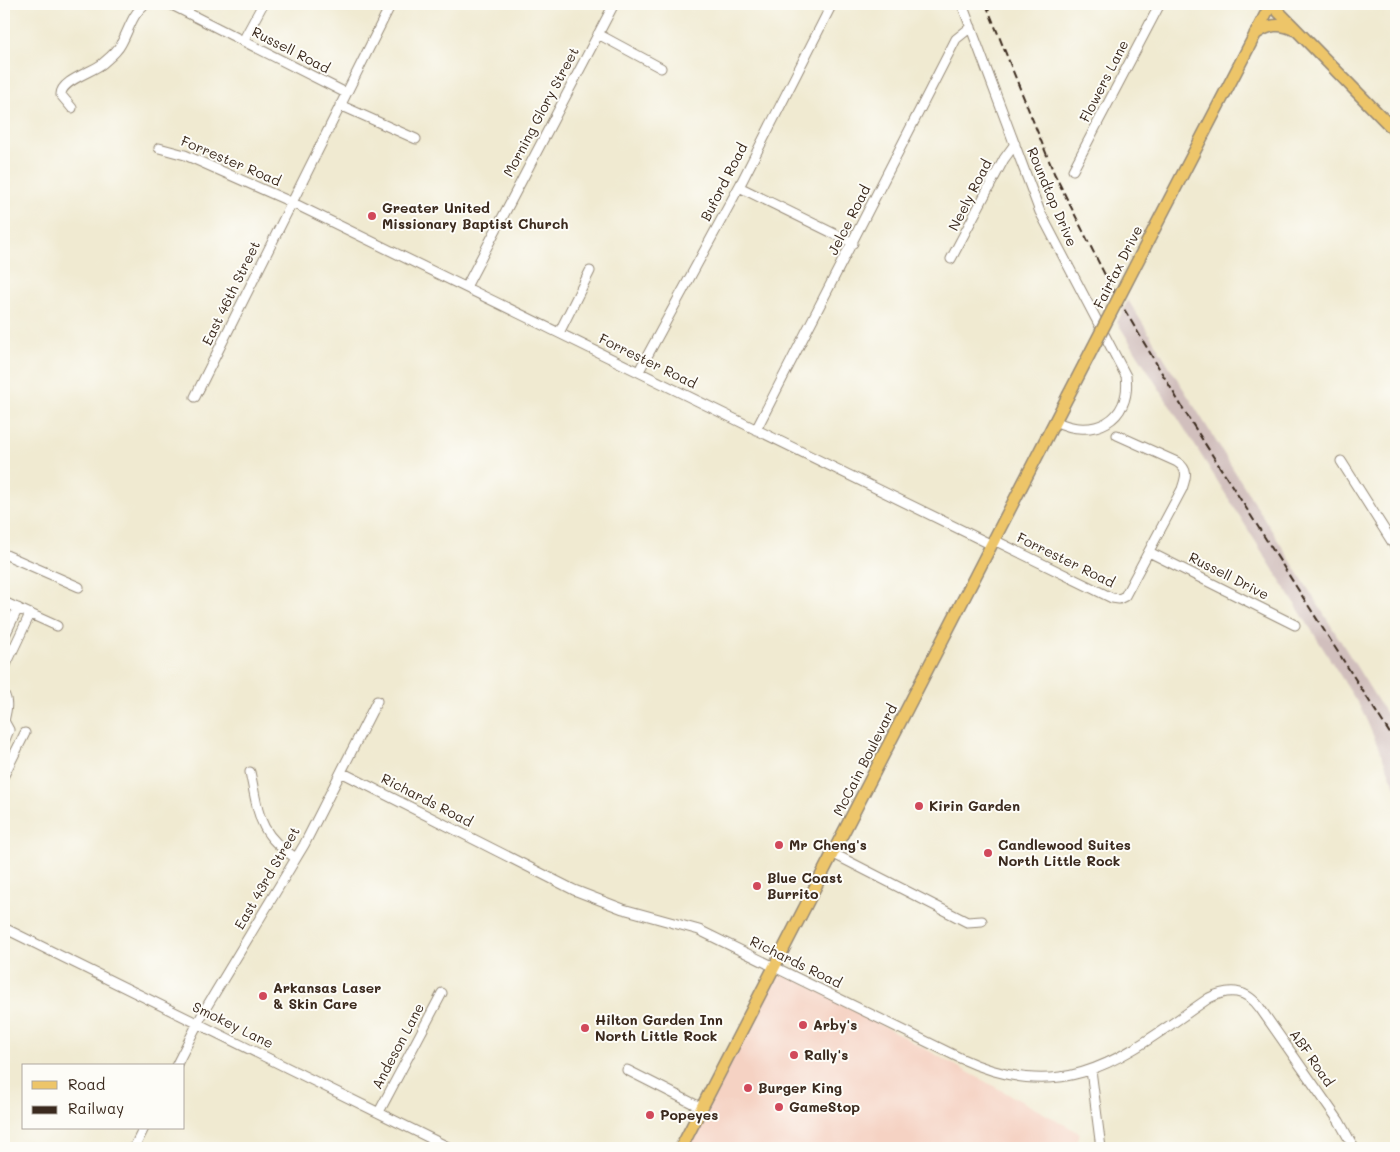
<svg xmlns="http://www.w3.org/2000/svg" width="1400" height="1152" font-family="Mali,sans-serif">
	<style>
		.built { fill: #f5d2c3 }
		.industrial { fill: #d1bfbd }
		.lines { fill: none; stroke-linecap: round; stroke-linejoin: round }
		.minor-casing { stroke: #968a78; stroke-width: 11 }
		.major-casing { stroke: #968a78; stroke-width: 14 }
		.minor { stroke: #fff; stroke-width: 9 }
		.major { stroke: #edc569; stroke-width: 11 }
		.rail { stroke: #3b2a1e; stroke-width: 2; stroke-dasharray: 8 4; stroke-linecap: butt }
		.major-bridge-casing { stroke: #968a78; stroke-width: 14; stroke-linecap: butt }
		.major-bridge { stroke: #edc569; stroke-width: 11 }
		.poi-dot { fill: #d1495b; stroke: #fdfcf7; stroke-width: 2 }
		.labels { text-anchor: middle; stroke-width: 4; stroke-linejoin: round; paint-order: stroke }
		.street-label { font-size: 14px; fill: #3b2a1e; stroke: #fdfcf7 }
		.poi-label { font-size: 14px; font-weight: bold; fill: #3b2a1e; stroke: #fdfcf7; text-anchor: start }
	</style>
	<rect width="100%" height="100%" fill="#fdfcf7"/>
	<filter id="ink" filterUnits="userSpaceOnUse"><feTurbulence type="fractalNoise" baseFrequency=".02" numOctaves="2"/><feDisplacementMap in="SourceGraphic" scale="10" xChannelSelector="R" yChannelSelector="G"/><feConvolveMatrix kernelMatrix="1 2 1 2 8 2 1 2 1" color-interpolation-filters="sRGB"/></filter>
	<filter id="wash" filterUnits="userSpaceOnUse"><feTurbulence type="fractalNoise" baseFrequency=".0096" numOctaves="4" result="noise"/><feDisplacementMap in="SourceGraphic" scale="20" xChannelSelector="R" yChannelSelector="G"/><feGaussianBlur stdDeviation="1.12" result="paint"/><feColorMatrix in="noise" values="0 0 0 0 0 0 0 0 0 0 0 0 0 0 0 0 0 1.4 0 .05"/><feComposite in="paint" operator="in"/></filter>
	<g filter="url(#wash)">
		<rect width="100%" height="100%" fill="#f0ead1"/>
		<path class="built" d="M775,967L1080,1133L1073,1148H681Z"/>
		<path class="industrial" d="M1128,300L1396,730V788L1362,710L1117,322Z"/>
	</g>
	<g filter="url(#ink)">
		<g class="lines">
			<defs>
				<path id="minor" d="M170,4L346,93
					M962,4L1040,212L1126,376C1132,421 1092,440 1055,421
					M598,34L661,68
					M243,41L263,4
					M340,105L416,139
					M72,108L61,95C60,81 92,72 102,64C109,58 117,52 121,44C129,30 132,14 145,4
					M1390,125L1396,115
					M159,148L185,155L291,202L992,545
					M1073,170L1160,4
					M739,187L853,243
					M951,259L1004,159L1015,144
					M466,287L614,4
					M559,333L590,271
					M639,371L739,187L832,4
					M195,397L391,4
					M756,430L956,39L971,27
					M1341,461L1396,548
					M994,540L1112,598L1119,599L1125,596L1182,489C1186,477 1189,470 1177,462L1117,435
					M1149,552L1295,625
					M4,554L79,587
					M4,602L57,626
					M4,637L18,608
					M4,669L30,614
					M4,694C9,703 6,712 4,721
					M4,721L9,730L4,742
					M250,772C259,813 257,834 296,858
					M341,772L574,890L623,909L699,930L960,1058C1068,1108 1123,1057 1209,998C1229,988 1246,989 1260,1008L1339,1121L1354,1148
					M4,775L25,733
					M834,854L967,922L982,921
					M4,928L450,1148
					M176,1066L204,1011L304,845L377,701
					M627,1070L702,1108
					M1091,1070L1101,1148
					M379,1112L442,993
					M134,1148L144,1128"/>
				<path id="major" d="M1271,4L1396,132
					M1255,34C1269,25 1279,22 1295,30
					M1149,239L1271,4
					M681,1148L1068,396"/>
			</defs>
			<use href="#minor" class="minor-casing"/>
			<use href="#major" class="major-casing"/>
			<use href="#minor" class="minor"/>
			<use href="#major" class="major"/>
			<path class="rail" d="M986,4L1054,173L1111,287L1188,417L1396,743"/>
			<defs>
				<path id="major-bridge" d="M1068,396L1149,239"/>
			</defs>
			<use href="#major-bridge" class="major-bridge-casing"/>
			<use href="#major-bridge" class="major-bridge"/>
		</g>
	</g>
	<g class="poi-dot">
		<circle cx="372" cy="216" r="5"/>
		<circle cx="919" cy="806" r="5"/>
		<circle cx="779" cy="845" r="5"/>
		<circle cx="988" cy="853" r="5"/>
		<circle cx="757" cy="886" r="5"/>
		<circle cx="263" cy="996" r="5"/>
		<circle cx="803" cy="1025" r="5"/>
		<circle cx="585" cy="1028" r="5"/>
		<circle cx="794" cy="1055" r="5"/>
		<circle cx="748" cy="1088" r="5"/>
		<circle cx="779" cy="1107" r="5"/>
		<circle cx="650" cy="1115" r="5"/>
	</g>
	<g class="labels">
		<g class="street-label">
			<text transform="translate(291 50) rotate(27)" y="5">Russell Road</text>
			<text transform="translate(1104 81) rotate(-63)" y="5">Flowers Lane</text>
			<text transform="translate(541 112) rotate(-62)" y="5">Morning Glory Street</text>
			<text transform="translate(231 161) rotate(23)" y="5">Forrester Road</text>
			<text transform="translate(724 182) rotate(-63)" y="5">Buford Road</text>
			<text transform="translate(970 195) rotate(-63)" y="5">Neely Road</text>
			<text transform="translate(1052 197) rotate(67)" y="5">Roundtop Drive</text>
			<text transform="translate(849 220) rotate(-63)" y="5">Jelce Road</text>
			<text transform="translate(1118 267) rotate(-63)" y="5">Fairfax Drive</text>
			<text transform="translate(231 293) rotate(-64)" y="5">East 46th Street</text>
			<text transform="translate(648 361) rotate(26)" y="5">Forrester Road</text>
			<text transform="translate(1066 560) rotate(26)" y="5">Forrester Road</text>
			<text transform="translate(1229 576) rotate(27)" y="5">Russell Drive</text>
			<text transform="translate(865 760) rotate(-63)" y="5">McCain Boulevard</text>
			<text transform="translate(427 800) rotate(27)" y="5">Richards Road</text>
			<text transform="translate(267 878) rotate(-60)" y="5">East 43rd Street</text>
			<text transform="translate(796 962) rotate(26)" y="5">Richards Road</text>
			<text transform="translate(233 1025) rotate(26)" y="5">Smokey Lane</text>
			<text transform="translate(398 1046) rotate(-62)" y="5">Andeson Lane</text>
			<text transform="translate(1312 1058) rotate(55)" y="5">ABF Road</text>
		</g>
		<g class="poi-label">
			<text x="382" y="213">Greater United<tspan x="382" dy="16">Missionary Baptist Church</tspan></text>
			<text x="929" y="811">Kirin Garden</text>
			<text x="789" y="850">Mr Cheng's</text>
			<text x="998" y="850">Candlewood Suites<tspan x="998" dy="16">North Little Rock</tspan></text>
			<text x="767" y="883">Blue Coast<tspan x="767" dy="16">Burrito</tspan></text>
			<text x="273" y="993">Arkansas Laser<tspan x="273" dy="16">&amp; Skin Care</tspan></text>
			<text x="595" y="1025">Hilton Garden Inn<tspan x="595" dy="16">North Little Rock</tspan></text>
			<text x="813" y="1030">Arby's</text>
			<text x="804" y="1060">Rally's</text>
			<text x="758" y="1093">Burger King</text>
			<text x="789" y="1112">GameStop</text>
			<text x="660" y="1120">Popeyes</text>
		</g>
	</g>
	<rect width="1400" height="1152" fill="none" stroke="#fdfcf7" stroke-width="20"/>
	<rect x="22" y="1064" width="162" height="65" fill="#fdfcf7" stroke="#afa8a0"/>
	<rect x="32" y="1081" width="25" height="8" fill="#edc569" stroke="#afa8a0"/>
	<text x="68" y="1090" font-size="15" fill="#3b2a1e">Road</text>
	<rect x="32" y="1106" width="25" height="8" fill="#3b2a1e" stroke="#afa8a0"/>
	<text x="68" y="1114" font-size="15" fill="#3b2a1e">Railway</text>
</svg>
